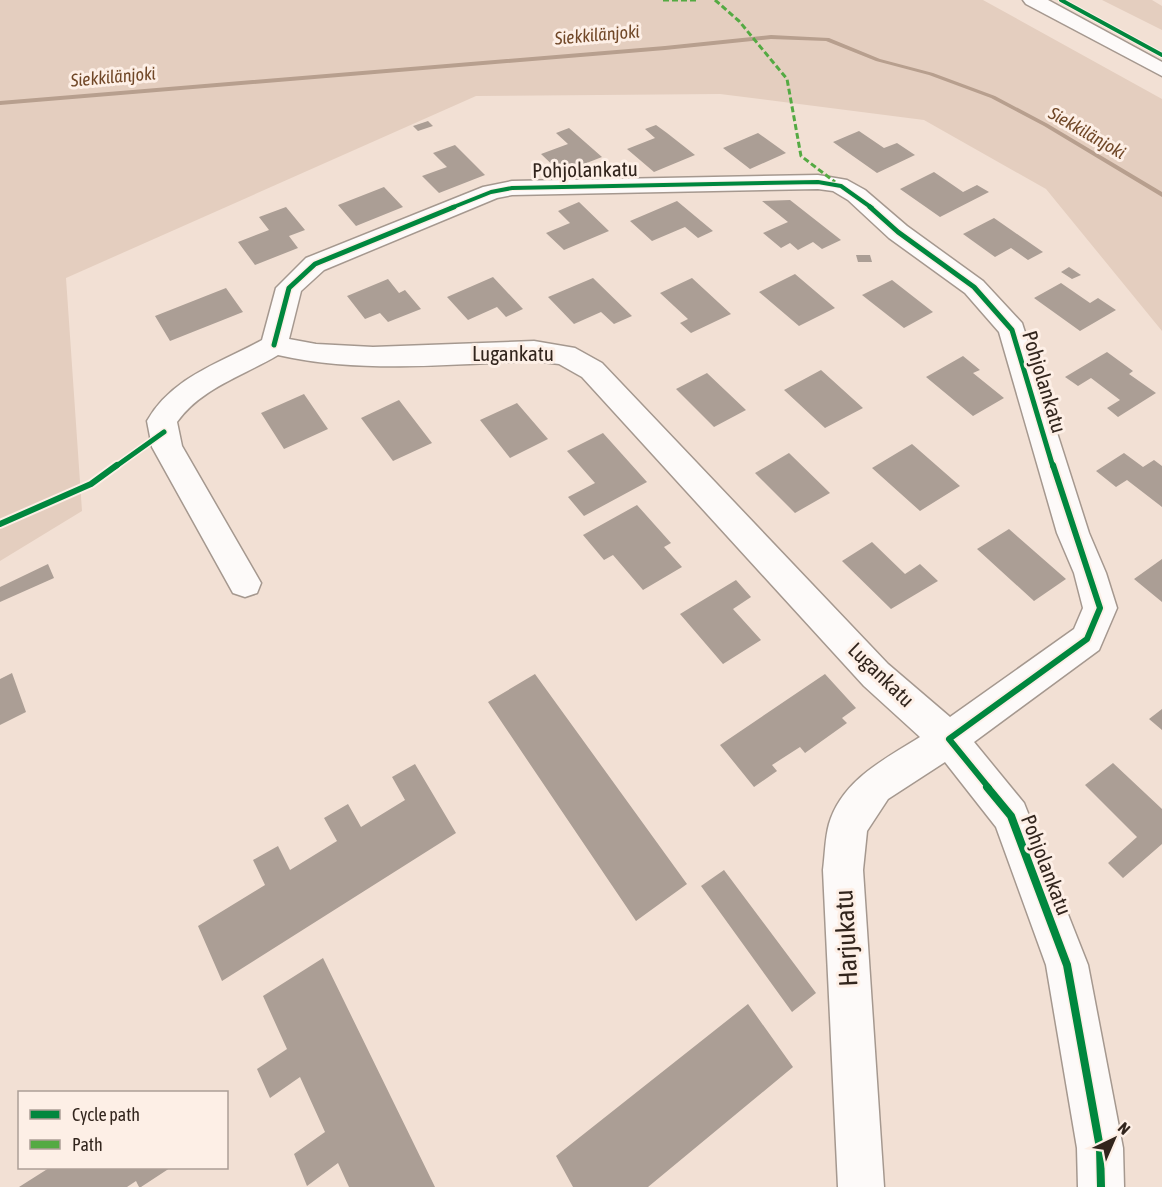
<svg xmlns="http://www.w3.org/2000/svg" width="1162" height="1187" font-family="'Asap Condensed',sans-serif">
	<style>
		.green { fill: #e4cebf }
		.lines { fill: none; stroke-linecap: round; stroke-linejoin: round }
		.stream { fill: #b79f8e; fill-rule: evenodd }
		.building { fill: #ab9e95 }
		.street-casing { stroke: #a5988f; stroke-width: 3 }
		.secondary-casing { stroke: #a5988f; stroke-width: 3 }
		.street { fill: #fdfaf9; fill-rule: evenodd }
		.secondary { fill: #fdfaf9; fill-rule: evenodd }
		.quiet { stroke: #54aa43; stroke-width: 3; stroke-dasharray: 6 3; stroke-linecap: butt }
		.cycleway-far3-casing { stroke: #fdefe6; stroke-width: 6 }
		.cycleway-far2-casing { stroke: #fdefe6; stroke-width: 8 }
		.cycleway-far1-casing { stroke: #fdefe6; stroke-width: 10 }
		.cycleway-casing { stroke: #fdefe6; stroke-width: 11 }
		.cycleway-far3 { stroke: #00873e; stroke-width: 4 }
		.cycleway-far2 { stroke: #00873e; stroke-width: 5 }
		.cycleway-far1 { stroke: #00873e; stroke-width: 6 }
		.cycleway { stroke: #00873e; stroke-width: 8 }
		.labels { text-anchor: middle; stroke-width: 6; stroke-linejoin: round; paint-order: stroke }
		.far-water-label { font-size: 18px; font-style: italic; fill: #704727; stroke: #fdefe6 }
		.street-label { font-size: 21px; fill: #32251d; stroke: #fdefe6 }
		.near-street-label { font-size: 26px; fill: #32251d; stroke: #fdefe6 }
	</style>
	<rect width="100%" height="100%" fill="#f2e0d4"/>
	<path class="green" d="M0,0H983L1162,99V331L1046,189L924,120L720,94L476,96L66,278L82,511L0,561Z
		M1102,0H1152L1162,6V30Z"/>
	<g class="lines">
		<path class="stream" d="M771,35L829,38L880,59L933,73L995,96L1048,124L1162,192V197L1044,126L991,98L929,75L876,61L826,41L771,39L665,50L0,105V101L665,46Z"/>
	</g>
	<path class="building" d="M428,121L433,126L418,131L413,126Z
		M656,125L667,133L695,155L654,172L627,149L655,138L645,129Z
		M569,128L602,157L561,173L541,154L568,144L556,133Z
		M859,131L884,148L897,143L915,155L877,173L833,142Z
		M758,133L786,153L750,169L723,148Z
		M455,145L485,175L439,193L422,176L447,167L433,153Z
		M934,172L963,192L977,185L989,192L940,217L900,189Z
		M384,187L403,207L356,226L338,205Z
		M790,200L841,240L822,249L813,242L798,250L790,243L781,248L763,233L788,222L762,201Z
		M677,201L713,231L698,238L685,227L652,241L630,221Z
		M579,202L609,231L564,250L546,233L570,223L558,211Z
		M286,207L305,230L289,236L298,248L255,265L238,242L269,230L259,217Z
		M994,218L1043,252L1028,260L1011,248L995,257L963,234Z
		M856,255H870L872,262H858Z
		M1069,267L1081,275L1072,279L1061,272Z
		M795,274L835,308L799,326L759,292Z
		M493,277L523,309L506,317L497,307L468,320L447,297Z
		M593,278L632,316L614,324L601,312L574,324L548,297Z
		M692,278L731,314L691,333L680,323L688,319L660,293Z
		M388,279L399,293L405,290L421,309L388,322L380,313L365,319L347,296Z
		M892,280L933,312L904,328L862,295Z
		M1061,283L1090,303L1098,298L1116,310L1080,331L1034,298Z
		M226,288L243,312L170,341L155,316Z
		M1107,352L1133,371L1129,374L1156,393L1118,417L1107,408L1120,400L1091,378L1078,386L1065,377Z
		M963,356L980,370L973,373L1004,398L973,416L926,377Z
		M821,370L863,408L825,428L784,390Z
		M707,373L746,410L714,427L676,389Z
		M304,394L328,429L284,449L261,413Z
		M399,400L432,443L393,461L361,418Z
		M517,403L548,439L510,458L480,420Z
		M603,433L647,482L584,516L568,497L595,483L567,451Z
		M912,444L960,486L920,511L872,468Z
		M789,453L830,493L795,513L755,473Z
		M1124,453L1143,467L1154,460L1162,466V507L1127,480L1116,487L1096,471Z
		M637,505L671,543L664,547L682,567L643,590L613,555L604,560L583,535Z
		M1009,529L1066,579L1034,601L977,549Z
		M872,542L905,574L920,564L938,581L891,609L842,561Z
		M1162,559V602L1134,579Z
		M48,564L54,578L0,602V587Z
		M736,580L751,597L733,609L761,640L723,664L680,614Z
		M12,673L26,712L0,725V679Z
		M535,674L687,884L636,921L488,702Z
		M825,674L856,708L842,718L847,723L805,753L800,747L772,765L777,771L754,787L720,745Z
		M1162,709V730L1149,719Z
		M1113,763L1162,809V844L1123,878L1108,863L1137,837L1085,785Z
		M415,764L456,833L222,981L198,926L265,885L253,860L278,846L290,870L337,841L324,818L348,804L361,827L405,800L392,777Z
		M724,870L816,993L792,1012L701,886Z
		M323,958L435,1187H349L338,1163L307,1186L294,1154L325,1132L300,1077L270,1098L257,1069L287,1049L263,996Z
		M748,1004L793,1067L648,1187H573L556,1156Z
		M49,1168H170L141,1187H139L136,1181L127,1187H19Z"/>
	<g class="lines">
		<defs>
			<path id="street" d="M818,175L847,180L865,190L907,226L983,281L1022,323L1089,533L1106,573L1117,608L1099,650L974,742L1024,803L1088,965L1123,1148L1124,1187H1078L1077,1148L1046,965L996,827L945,762L888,799L867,831L863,870L884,1187H838L823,870C825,855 825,838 829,824C842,780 885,759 920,737L864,686L582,377L559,364L534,361C449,364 362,374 278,355C243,376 201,388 177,422L182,446L261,583L257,593L245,597L233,593L152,447L147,421C172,377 220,363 262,340L276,288L306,258L483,187L512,181ZM818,189L833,191L848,200L889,238L965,293L999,332L1057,533L1074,573L1083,608L1074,629L950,717L888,664L602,363L575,348L534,341L373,347L316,344L289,339L301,291L324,270L497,198L512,195Z"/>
			<path id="secondary" d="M1023,0H1048L1162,62V76L1026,4Z"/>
		</defs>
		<use href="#street" class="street-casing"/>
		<use href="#secondary" class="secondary-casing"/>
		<use href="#street" class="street"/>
		<use href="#secondary" class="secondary"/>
		<path class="quiet" d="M663,0H699
			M715,0L739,21L787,79L801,156L835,182"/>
		<defs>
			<path id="cycleway-far3" d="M1061,0L1162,55
				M451,208L491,192L512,188L818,182L841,186L872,208"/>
			<path id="cycleway-far2" d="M870,207L898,232L974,287L1012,330L1053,467
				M274,345L289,288L315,264L454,207
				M115,467L164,432"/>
			<path id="cycleway-far1" d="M0,524L91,484L117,465
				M989,788L949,739L1087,639L1100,608L1053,465"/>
			<path id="cycleway" d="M987,787L1011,816L1067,965L1100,1148L1101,1187"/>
		</defs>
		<use href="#cycleway-far3" class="cycleway-far3-casing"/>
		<use href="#cycleway-far2" class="cycleway-far2-casing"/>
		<use href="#cycleway-far1" class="cycleway-far1-casing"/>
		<use href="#cycleway" class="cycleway-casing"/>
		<use href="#cycleway-far3" class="cycleway-far3"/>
		<use href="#cycleway-far2" class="cycleway-far2"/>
		<use href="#cycleway-far1" class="cycleway-far1"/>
		<use href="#cycleway" class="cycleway"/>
	</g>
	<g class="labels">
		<g class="far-water-label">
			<text transform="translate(597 35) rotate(-5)" y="6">Siekkilänjoki</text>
			<text transform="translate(113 77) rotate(-5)" y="6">Siekkilänjoki</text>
			<text transform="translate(1087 133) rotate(30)" y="6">Siekkilänjoki</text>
		</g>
		<g class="street-label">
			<text transform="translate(585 170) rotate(-1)" y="7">Pohjolankatu</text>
			<text x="513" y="361">Lugankatu</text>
			<text transform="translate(1044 382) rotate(73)" y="7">Pohjolankatu</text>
			<text transform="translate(881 675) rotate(44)" y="7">Lugankatu</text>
			<text transform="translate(1046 865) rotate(69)" y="7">Pohjolankatu</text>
		</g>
		<g class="near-street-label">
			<text transform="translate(846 938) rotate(-93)" y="9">Harjukatu</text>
		</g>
	</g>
	<rect x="18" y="1091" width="210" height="78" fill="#fdefe6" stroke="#ac9e96" stroke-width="1.5"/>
	<rect x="30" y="1110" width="30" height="9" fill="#00873e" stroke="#ac9e96" stroke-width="1.5"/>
	<text x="72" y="1121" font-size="18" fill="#32251d">Cycle path</text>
	<rect x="30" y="1140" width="30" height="9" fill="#54aa43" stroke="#ac9e96" stroke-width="1.5"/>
	<text x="72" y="1151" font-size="18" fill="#32251d">Path</text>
	<g transform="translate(1114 1139) rotate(44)" stroke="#fdefe6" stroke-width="4.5" paint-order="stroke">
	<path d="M0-4.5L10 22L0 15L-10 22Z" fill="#32251d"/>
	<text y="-9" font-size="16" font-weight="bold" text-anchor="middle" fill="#32251d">N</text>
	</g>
</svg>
